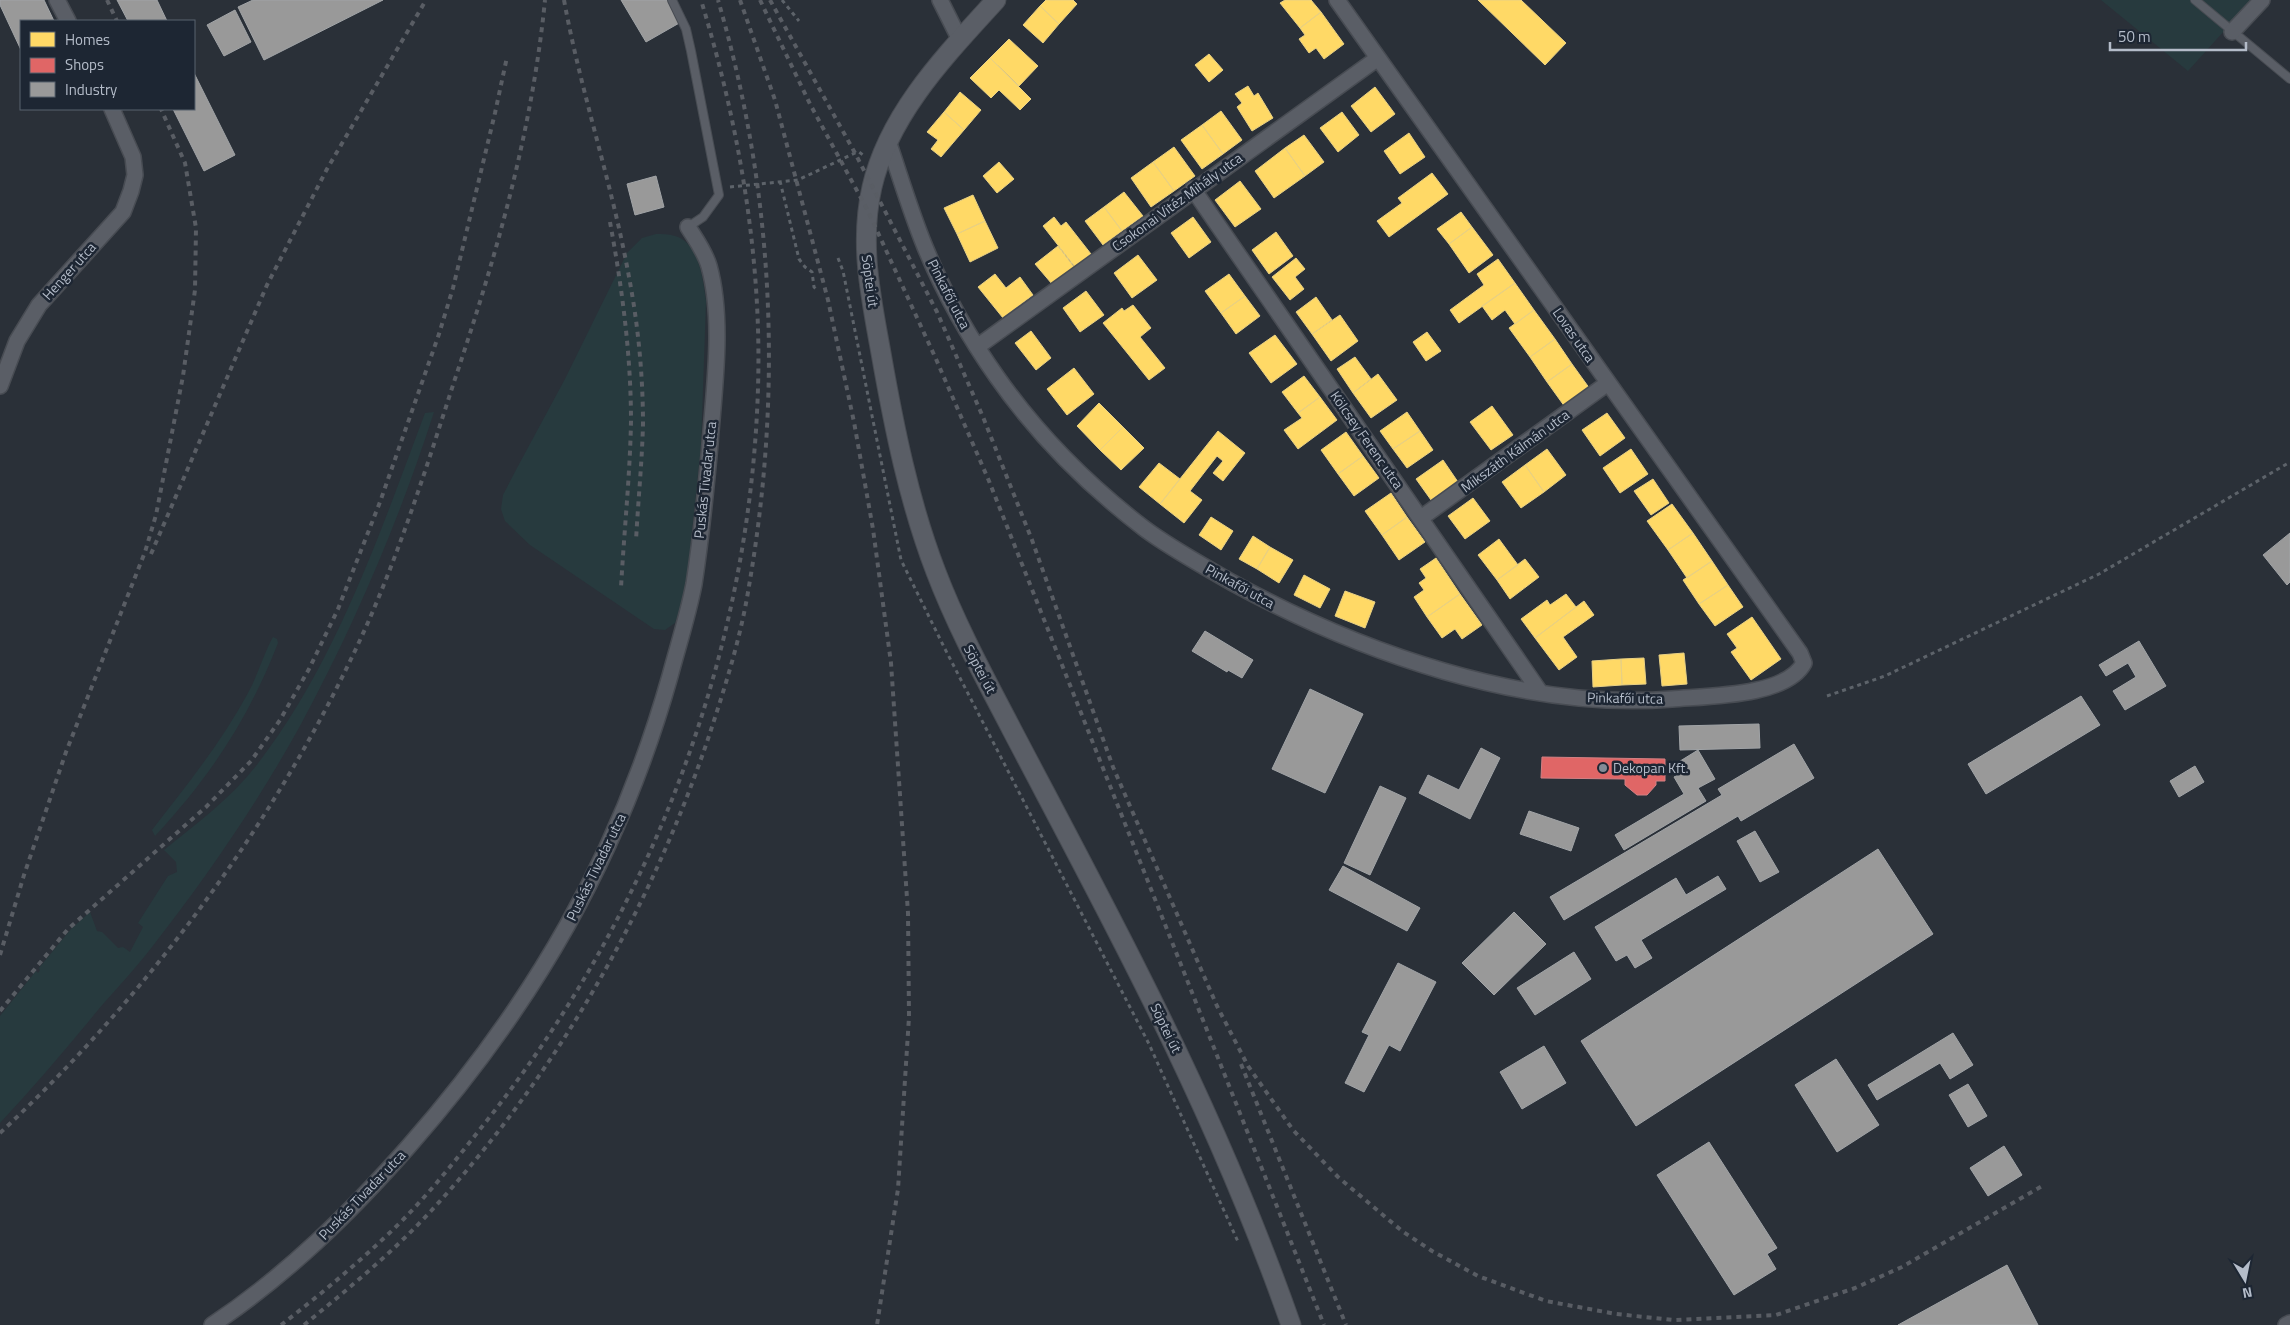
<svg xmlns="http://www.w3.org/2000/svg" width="2290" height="1325" font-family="'Titillium Web',sans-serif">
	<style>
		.green { fill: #273a3e }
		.homes { fill: #ffd966; stroke: #e8d084 }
		.shops { fill: #e06666; stroke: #d38084 }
		.industry { fill: #999; stroke: #a1a4a7 }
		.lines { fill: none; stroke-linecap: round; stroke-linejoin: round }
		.service-casing { stroke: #484c53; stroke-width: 10 }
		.minor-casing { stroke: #484c53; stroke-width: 18 }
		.tertiary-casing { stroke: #484c53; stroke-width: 21 }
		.path { stroke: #5d636a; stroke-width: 3; stroke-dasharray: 4 4; stroke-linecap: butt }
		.service { stroke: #5a5e66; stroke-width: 8 }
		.minor { stroke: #5a5e66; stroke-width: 15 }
		.tertiary { stroke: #5a5e66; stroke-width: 19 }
		.rail { stroke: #595d64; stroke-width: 4; stroke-dasharray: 5 5; stroke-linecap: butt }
		.poi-dot { fill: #848b96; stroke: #1d2633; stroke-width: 2 }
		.labels { text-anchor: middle; stroke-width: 5; stroke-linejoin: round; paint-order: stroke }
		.street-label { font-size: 14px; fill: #b4bcc9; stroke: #1d2633 }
		.poi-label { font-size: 14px; fill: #b4bcc9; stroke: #1d2633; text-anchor: start }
	</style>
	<rect width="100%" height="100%" fill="#2a3038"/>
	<path class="green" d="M2101,0H2252L2188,71Z
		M656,234C662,234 669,234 675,236C700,243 703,281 706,301L701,446L688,569L682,602L675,623L665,630L654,629L530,545L505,521L501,509L503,495L517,468L565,379L627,253L642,238Z
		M434,412C399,521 354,626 300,726C257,804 206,878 152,947C132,973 109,996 89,1021C60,1056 31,1090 0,1123V1016L36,971L38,973L40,970L39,968L71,929L90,912L97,931L102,932L118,948L123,947L130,952L143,927L138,923L168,876L177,872L176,862L164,850C196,824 230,799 256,766C336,663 380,533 425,413Z
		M273,637L277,639L278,643C249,718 210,777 155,836L152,830C186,786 221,743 248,693C258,675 263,655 273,637Z"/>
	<path class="homes" d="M1046,0H1073L1077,4L1059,24L1040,6Z
		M1285,0H1311L1321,12L1300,28L1280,3Z
		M1478,0H1521L1566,43L1545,65Z
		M1040,6L1059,24L1043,43L1023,25Z
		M1321,12L1344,44L1324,59L1316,48L1309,53L1299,39L1305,35L1300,28Z
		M1009,39L1038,66L1019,86L990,58Z
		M1209,54L1223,70L1209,82L1195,65Z
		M990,58L1031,99L1020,110L999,90L991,98L970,78Z
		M1248,86L1254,96L1258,93L1273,118L1252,131L1237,107L1242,103L1235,94Z
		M1375,87L1395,114L1371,132L1351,106Z
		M960,92L981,110L964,130L944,112Z
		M1221,111L1242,140L1223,154L1202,125Z
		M944,112L964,130L941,157L931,149L938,140L927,132Z
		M1342,112L1359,135L1338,152L1320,128Z
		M1202,125L1223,154L1202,169L1181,140Z
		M1409,133L1425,157L1400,174L1384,151Z
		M1304,135L1324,162L1305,176L1285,148Z
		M1174,147L1195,176L1174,191L1153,162Z
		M1285,148L1305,176L1274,198L1255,171Z
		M999,162L1014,179L997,193L983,176Z
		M1153,162L1174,191L1151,207L1131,178Z
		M1432,173L1448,194L1389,237L1377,221L1402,203L1398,198Z
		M1240,181L1261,209L1235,227L1215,200Z
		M1124,192L1143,216L1122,231L1104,207Z
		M973,195L985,221L957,234L944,208Z
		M1104,207L1122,231L1103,245L1085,221Z
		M1461,212L1472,227L1449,244L1437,229Z
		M1054,217L1061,226L1066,222L1091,254L1075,267L1043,226Z
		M1193,217L1211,242L1189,258L1171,233Z
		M985,221L998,248L970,262L957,234Z
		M1472,227L1493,255L1469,273L1449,244Z
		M1276,232L1293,256L1269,274L1252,250Z
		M1058,246L1074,267L1052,284L1035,264Z
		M1138,255L1157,280L1132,298L1114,273Z
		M1296,258L1305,269L1295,277L1304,289L1290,300L1272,277Z
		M1498,259L1515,283L1459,323L1450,310L1484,285L1477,274Z
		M995,274L1006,288L1020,277L1033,295L1003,318L978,287Z
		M1229,274L1245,296L1221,313L1205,291Z
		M1515,283L1534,310L1515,324L1505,310L1492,320L1482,306Z
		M1086,291L1104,315L1080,332L1063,308Z
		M1245,296L1260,316L1236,334L1221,313Z
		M1316,297L1332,320L1312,334L1296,312Z
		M1133,305L1151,328L1140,337L1165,368L1149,380L1103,323L1122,308L1124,311Z
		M1534,310L1555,339L1530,357L1509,328Z
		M1340,315L1358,341L1331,361L1312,334Z
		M1031,331L1051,358L1036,370L1015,343Z
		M1427,332L1441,351L1426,361L1413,342Z
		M1275,335L1297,364L1271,383L1249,353Z
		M1555,339L1572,364L1547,382L1530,357Z
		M1355,357L1371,379L1353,393L1337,369Z
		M1572,364L1590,389L1565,407L1547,382Z
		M1074,368L1094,394L1067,415L1047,389Z
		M1378,374L1397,400L1371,418L1353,393Z
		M1304,376L1320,397L1298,413L1282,392Z
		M1320,397L1337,420L1298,449L1284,430L1302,418L1298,413Z
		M1099,403L1123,427L1100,450L1077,426Z
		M1492,406L1513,435L1491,450L1470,422Z
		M1407,412L1420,431L1393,449L1380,431Z
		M1607,413L1625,438L1600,456L1582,430Z
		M1123,427L1144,448L1121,470L1100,450Z
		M1218,431L1245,453L1223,481L1213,473L1223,461L1217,456L1190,491L1202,500L1184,523L1160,504Z
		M1420,431L1433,450L1407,468L1393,449Z
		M1346,432L1363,456L1338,474L1321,450Z
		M1547,449L1566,475L1544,492L1525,465Z
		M1631,449L1648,474L1620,493L1603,468Z
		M1363,456L1379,478L1354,496L1338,474Z
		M1443,460L1458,482L1431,500L1416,479Z
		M1159,463L1180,479L1160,504L1139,487Z
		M1525,465L1544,492L1521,508L1502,482Z
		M1653,479L1669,503L1651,515L1634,491Z
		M1391,493L1407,517L1382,535L1365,511Z
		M1473,498L1490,521L1465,539L1448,516Z
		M1672,504L1693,533L1668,550L1647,521Z
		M1211,517L1233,531L1221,550L1199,535Z
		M1407,517L1425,542L1399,560L1382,535Z
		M1693,533L1712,561L1687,578L1668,550Z
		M1253,536L1270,547L1257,569L1239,559Z
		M1499,539L1518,565L1497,580L1478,555Z
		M1270,547L1293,560L1279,583L1257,569Z
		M1436,558L1460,594L1427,617L1414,597L1424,590L1419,583L1426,578L1420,569Z
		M1525,559L1539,577L1510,599L1497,580Z
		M1712,561L1728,585L1699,604L1683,580Z
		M1304,575L1330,589L1320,608L1294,595Z
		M1728,585L1743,607L1715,626L1699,604Z
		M1345,591L1375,602L1365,628L1335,616Z
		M1460,594L1482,625L1462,639L1455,629L1442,638L1427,617Z
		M1566,594L1576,607L1535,638L1521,619L1547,600L1550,605Z
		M1584,601L1594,615L1563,637L1577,657L1559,670L1535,638Z
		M1752,617L1781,659L1751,680L1731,652L1737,648L1727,634Z
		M1684,653L1687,684L1662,686L1659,655Z
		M1644,658L1646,684L1622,685L1621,659Z
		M1621,659L1622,685L1593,687L1592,661Z"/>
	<path class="shops" d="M1542,757L1665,759V781H1656V785L1647,795H1637L1625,785V779L1541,778Z"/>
	<path class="industry" d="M0,0H44L54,21H21V50L0,5Z
		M117,0H157L167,21H128Z
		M253,0H383L264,60L238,7Z
		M621,0H669L681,22L646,42Z
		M235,10L251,42L224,56L207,25Z
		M194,73L235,155L204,171L173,109H194Z
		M656,176L664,207L635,215L627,184Z
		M2290,533V582L2287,585L2263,555Z
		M1205,631L1253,660L1242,678L1228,670L1227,672L1192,651Z
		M2139,641L2166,686L2125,710L2113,691L2136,677L2128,663L2106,676L2099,665Z
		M1310,689L1363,714L1325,793L1272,769Z
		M2081,696L2100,725L1986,794L1968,764Z
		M1759,724L1760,748L1680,750L1679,726Z
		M1794,744L1814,778L1741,821L1738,816L1564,920L1550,897L1722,795L1718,789Z
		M1481,748L1500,758L1470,819L1419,793L1428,775L1459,790Z
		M1698,750L1715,779L1698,788L1706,801L1624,850L1615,835L1684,794L1674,777L1683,772L1677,763Z
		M2195,766L2204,782L2179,797L2170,781Z
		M1380,786L1406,798L1370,875L1344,863Z
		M1529,811L1579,828L1571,851L1520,834Z
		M1755,831L1779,872L1760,882L1737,841Z
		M1878,849L1933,934L1636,1126L1581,1041Z
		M1343,866L1420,908L1407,931L1329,890Z
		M1718,876L1726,889L1641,940L1652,958L1635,968L1627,955L1616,961L1595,927L1676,878L1686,895Z
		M1514,912L1546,944L1494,995L1462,963Z
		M1574,952L1591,979L1535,1015L1517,988Z
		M1398,963L1436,982L1400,1051L1389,1045L1364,1092L1345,1083L1369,1035L1362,1032Z
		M1953,1033L1973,1065L1950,1079L1940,1063L1877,1100L1868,1085Z
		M1544,1046L1566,1083L1522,1109L1500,1072Z
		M1836,1059L1879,1125L1837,1152L1795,1085Z
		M1968,1084L1987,1116L1968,1127L1949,1095Z
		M1709,1142L1777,1248L1767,1254L1776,1269L1734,1295L1657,1175Z
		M2004,1146L2022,1175L1988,1196L1970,1168Z
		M2007,1265L2038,1325H1898Z"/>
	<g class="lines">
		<defs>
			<path id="service" d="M672,0L686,29L691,51L719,195L703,217L688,227
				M2195,0L2290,79"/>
			<path id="minor" d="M57,0L68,21
				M940,0L960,40
				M2232,32L2262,0
				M888,141C900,176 911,213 925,247C944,293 968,336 997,377C1037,434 1090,487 1145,529C1172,549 1202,565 1231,582C1359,652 1524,711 1672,699C1706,696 1786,697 1804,663L1800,653L1337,0
				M1193,189L1540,692
				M977,347L1378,58
				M0,386L17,341L39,305L123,212L131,191L135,175L133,157L112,109
				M1421,518L1608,383
				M212,1325C287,1275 350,1213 409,1146C533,1005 619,857 670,676C678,646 688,615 694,584C701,538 706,490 710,444C714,389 724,320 709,266C705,252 696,240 688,227
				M2286,1325L2290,1323"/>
			<path id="tertiary" d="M996,0C946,55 889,113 872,187C859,244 871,297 881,353C894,427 909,502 936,572C957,627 985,678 1012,730C1055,812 1099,894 1140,976C1197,1089 1249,1205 1291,1325"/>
		</defs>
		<use href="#service" class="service-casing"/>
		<use href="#minor" class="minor-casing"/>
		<use href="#tertiary" class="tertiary-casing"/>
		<path class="path" d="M782,0L799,21
			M780,181L799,259L805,267L812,272L814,287L818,291
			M730,187L798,180L855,153L859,152L863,155
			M838,258L843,271L901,560L944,647L1149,1044L1239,1244
			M1827,696L1885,676L2099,574L2290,462"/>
		<use href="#service" class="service"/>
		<use href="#minor" class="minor"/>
		<use href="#tertiary" class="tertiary"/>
		<path class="rail" d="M107,0L117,21
			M564,0C581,93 612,183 629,277C638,324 643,375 643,424C642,463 638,502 636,541
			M740,0L775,100L828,300L854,422L873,529L891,663L908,913L909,1017L898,1189L877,1325
			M760,0L810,104L868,211L936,359L989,481L1324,1325
			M770,0L855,153L937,312L983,417L1032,540L1113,767L1217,1006L1248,1066L1293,1130L1338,1177L1402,1231L1432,1251L1478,1276L1546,1301L1616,1314L1674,1320L1776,1315L1855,1288L1902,1267L2044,1185
			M610,222C622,287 631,355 631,421C630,476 624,532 621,588
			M151,554L267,285L327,169L426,0
			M0,955L24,875L66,752L145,552L156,515L183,376L195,290L196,228L185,163L161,109
			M0,1011L68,929L206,807L251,761L280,720L309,669L338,609L380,502L439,334L453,288L495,113L507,57
			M1241,1064L1346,1325
			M0,1133C142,1001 267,834 351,659C394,571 424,475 454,382C496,257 532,132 545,0
			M281,1325C316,1298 351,1269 383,1239C418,1207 448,1170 477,1133C647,923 750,659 758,388C762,258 739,125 701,0
			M304,1325C348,1289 392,1253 431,1211C556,1075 650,911 709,736C725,687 741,637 749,586C783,389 774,192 718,0"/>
	</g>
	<circle class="poi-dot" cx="1603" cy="768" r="5"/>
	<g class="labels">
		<g class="street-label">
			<text transform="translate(1177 202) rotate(-36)" y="5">Csokonai Vitéz Mihály utca</text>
			<text transform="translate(69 271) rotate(-48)" y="5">Henger utca</text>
			<text transform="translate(870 281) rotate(82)" y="5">Söptei út</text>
			<text transform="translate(949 294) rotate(63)" y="5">Pinkafői utca</text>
			<text transform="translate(1574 335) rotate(55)" y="5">Lovas utca</text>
			<text transform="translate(1367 440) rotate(55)" y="5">Kölcsey Ferenc utca</text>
			<text transform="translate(1515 451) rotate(-36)" y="5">Mikszáth Kálmán utca</text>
			<text transform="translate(705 480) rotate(-84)" y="5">Puskás Tivadar utca</text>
			<text transform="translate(1240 586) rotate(29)" y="5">Pinkafői utca</text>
			<text transform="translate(980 669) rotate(62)" y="5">Söptei út</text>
			<text transform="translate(1625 698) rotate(1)" y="5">Pinkafői utca</text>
			<text transform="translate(596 867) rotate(-64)" y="5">Puskás Tivadar utca</text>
			<text transform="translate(1166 1028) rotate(64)" y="5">Söptei út</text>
			<text transform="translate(362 1195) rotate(-46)" y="5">Puskás Tivadar utca</text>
		</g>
		<g class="poi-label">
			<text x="1613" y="773">Dekopan Kft.</text>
		</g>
	</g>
	<rect x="20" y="20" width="175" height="90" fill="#1d2633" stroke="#59626f"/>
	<rect x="30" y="32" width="25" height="15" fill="#ffd966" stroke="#59626f"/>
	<text x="65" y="45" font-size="15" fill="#b4bcc9">Homes</text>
	<rect x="30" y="58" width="25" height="15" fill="#e06666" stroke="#59626f"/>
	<text x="65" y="70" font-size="15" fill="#b4bcc9">Shops</text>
	<rect x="30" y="82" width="25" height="15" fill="#999999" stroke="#59626f"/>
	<text x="65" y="95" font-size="15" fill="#b4bcc9">Industry</text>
	<g transform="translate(2245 1280) rotate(170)" stroke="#1d2633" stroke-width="4" paint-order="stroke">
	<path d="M0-4L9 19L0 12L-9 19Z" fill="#b4bcc9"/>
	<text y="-8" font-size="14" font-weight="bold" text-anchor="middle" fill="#b4bcc9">N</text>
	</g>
	<path d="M2110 42v8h136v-8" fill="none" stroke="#b4bcc9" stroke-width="2.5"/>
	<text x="2118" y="42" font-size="15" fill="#b4bcc9" stroke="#1d2633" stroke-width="4" paint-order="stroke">50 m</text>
</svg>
